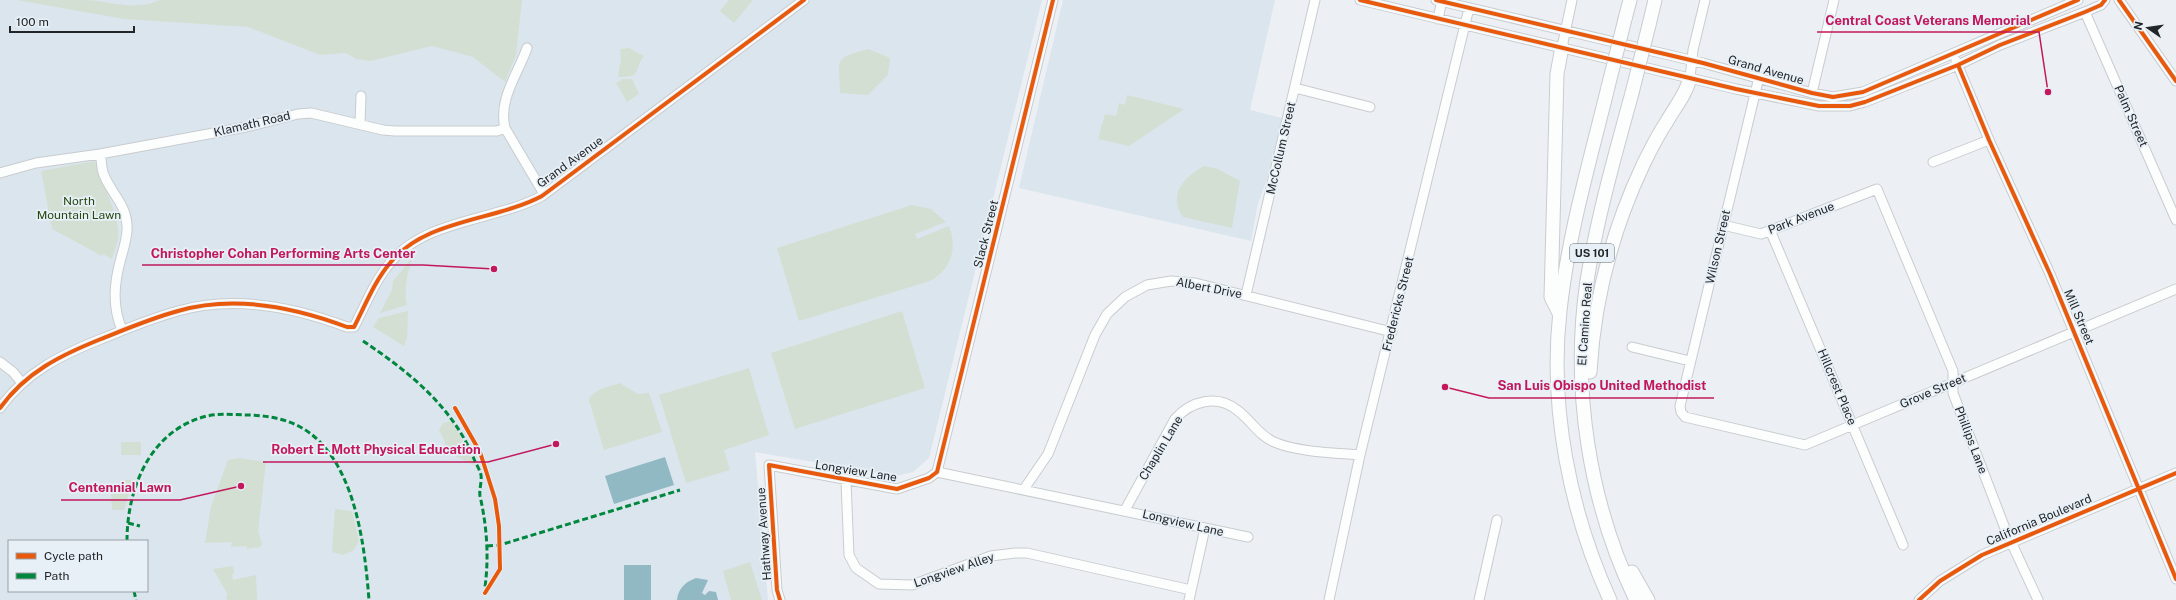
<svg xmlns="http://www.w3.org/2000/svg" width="2176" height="600" font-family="'Public Sans',sans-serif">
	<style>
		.built { fill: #dbe5ee; fill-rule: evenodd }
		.green { fill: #d3dfd2 }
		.water { fill: #90b9c4 }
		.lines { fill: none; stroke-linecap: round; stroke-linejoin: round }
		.minor-casing { stroke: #c8cccf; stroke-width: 11 }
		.highway-casing { stroke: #c8cccf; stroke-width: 15 }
		.minor { stroke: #fcfdfd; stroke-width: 9 }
		.highway { stroke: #fcfdfd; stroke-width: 13 }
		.highway-bridge-casing { stroke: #c8cccf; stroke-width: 15; stroke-linecap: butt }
		.highway-bridge { stroke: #fcfdfd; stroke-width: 13 }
		.quiet { stroke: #00873e; stroke-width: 3; stroke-dasharray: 6 3; stroke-linecap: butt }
		.cycleway-casing { stroke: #e8f0f7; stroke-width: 6 }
		.cycleway { stroke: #e8590c; stroke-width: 4 }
		.labels { text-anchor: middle; stroke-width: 3.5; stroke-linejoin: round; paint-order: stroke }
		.shield { fill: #e8f0f7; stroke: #5e6367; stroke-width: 1 }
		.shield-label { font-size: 11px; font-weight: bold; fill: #232629 }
		.street-label { font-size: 12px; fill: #232629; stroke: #e8f0f7 }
		.park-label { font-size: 12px; fill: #264810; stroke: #e8f0f7 }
		.leader { fill: none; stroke: #c2185b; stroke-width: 1.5 }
		.callout-dot { fill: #c2185b; stroke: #e8f0f7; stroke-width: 1.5 }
		.callout-label { font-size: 13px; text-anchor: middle; font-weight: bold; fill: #c2185b; stroke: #e8f0f7; stroke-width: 3.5; stroke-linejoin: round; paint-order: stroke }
	</style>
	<rect width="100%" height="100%" fill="#ecf0f4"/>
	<path class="built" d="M0,0H1042L929,458L913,472L896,476L755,452L768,600H0ZM9,541H147V591H9Z
		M1063,0H1275L1250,110L1282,118L1267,179L1258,203L1251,241L1019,188Z"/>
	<path class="green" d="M17,0C40,0 64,0 87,0C112,2 137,11 160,0H522L516,55L505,82L473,57L432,46L370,61L356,59L346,53L320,55L248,27L124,19Z
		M729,0H753L734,23L720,11Z
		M629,48L644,56C632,71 644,77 618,77L621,59L620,49Z
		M868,49L890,58L888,75L868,95L840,93C839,58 833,59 868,49Z
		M623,79H632L639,94L627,102L616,83Z
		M1127,95L1184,109L1129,146L1098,139L1105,114L1116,116L1119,103L1125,105Z
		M95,161C101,184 121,216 118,238C117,245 114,252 112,259L103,254L102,256L52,229L41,171Z
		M1204,166L1218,169L1240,181L1232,228L1183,217C1168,194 1183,178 1204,166Z
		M912,205L931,209L946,222L915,234L917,239L949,226C958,247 951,270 930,281L799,321L777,248Z
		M412,258C408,273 403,290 407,305L380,313L392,290L393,281Z
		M408,311L407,338L404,346L373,327L379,318Z
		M902,311L925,388L795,429L771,353Z
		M749,368L769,435L724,450L730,470L686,483L659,395Z
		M620,383L638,394L649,393L662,432L604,450L589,400C592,389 610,387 620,383Z
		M452,421L476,466L444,451L445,442L439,430L443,423Z
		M121,442H141V455H121Z
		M238,458L266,462L258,532L262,543L260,547L247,549L246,546L231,547L232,542L205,543L211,507L228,460Z
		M122,480H133L124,510H112L111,493Z
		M335,509L352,511L359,541L354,550L343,555L332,552Z
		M750,562L762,600H731L723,571Z
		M233,566L234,574L232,575L233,580L256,575L257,600H227L226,597L228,595L213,569Z"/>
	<path class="water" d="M665,457L674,485L614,504L605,476Z
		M624,565H651V600H624Z
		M696,578L708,580L702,593L705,595L709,591L716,592L718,600H677C678,589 685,582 696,578Z"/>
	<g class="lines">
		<defs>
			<path id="minor" d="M1360,0L1736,89L1819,106H1850L1865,102L1958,65L2000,45L2085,12L2101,5L2105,0
				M1436,0L1703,63L1812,93L1833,97L1863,92L2078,0
				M2119,0L2176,81
				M2085,12L2176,220
				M1438,19L1442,0
				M1562,47L1572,0
				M527,48C518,74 498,99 505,128L544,194
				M1956,61L1989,140L2050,274L2176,579
				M1759,77L1680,406L1681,412L1685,417L1805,445L2176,289
				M1690,78L1693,50L1705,0
				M1295,88L1370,107
				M1812,93L1834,0
				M360,124L361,96
				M100,154C102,160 101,169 104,175C111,193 126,204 127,225C128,236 124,247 121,258C114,283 112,306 122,330
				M1933,162L1989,140
				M0,173L36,163L100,154L246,127L298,114L311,113L383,130L395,131H497L505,128
				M1723,225L1761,234L1877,189L1953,371V393L2006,531L2038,600
				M1770,230L1903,545
				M1246,295L1315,0
				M1632,347L1690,361
				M0,362L13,372L22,383
				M0,408C26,372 61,355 101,339C126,329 152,318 178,311C233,295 294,307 347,327H354C365,306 374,282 390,263C425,219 495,221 542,196L804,0
				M937,472L1053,0
				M846,481L849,555L856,568L879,584L912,585L991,556L1015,553H1027L1191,590
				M1024,489L1048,454L1095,335L1107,314L1125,297L1147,285L1171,281L1195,283L1392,332
				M1125,510L1175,419C1191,401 1217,394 1237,410C1251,420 1258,435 1274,442C1297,452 1335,453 1360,455
				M780,600L777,590L769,465L897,489L929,478L937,472L1248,537
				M1189,600L1205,528
				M1329,600L1360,455L1469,8
				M1479,600L1497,520
				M1919,600L1940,581L1982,555L2176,473"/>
			<path id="highway" d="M1625,19L1630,0
				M1649,25L1655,0
				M1608,87C1590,161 1568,235 1560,311C1549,408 1570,512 1610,600
				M1632,93C1615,155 1597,218 1587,281C1571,388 1589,503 1636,600
				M1559,313L1551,297L1557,74L1562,47
				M1590,372C1594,300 1612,231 1643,165C1650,151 1657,136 1666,123C1674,108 1686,95 1690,78
				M1632,572L1648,600"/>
		</defs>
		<use href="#minor" class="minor-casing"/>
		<use href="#highway" class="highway-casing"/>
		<use href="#minor" class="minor"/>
		<use href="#highway" class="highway"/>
		<defs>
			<path id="highway-bridge" d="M1608,87L1625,19
				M1632,93L1649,25"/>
		</defs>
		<use href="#highway-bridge" class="highway-bridge-casing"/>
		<use href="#highway-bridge" class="highway-bridge"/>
		<path class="quiet" d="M363,341C408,371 453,407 474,459C476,464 480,470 481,475C482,482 479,489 480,496C487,527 489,557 485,587
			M128,523L140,526
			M127,541C127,488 150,430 207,416C221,413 236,415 250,415C276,416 300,422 319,441C357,479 365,549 369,600
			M487,546L500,545L680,490
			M134,591L136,600"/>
		<defs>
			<path id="cycleway" d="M1360,0L1736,89L1819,106H1850L1865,102L1958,65L2000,45L2085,12L2101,5L2105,0
				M1436,0L1703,63L1812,93L1833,97L1863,92L2078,0
				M2119,0L2176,81
				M1958,65L1989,140L2050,274L2176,579
				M0,408C26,372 61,355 101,339C126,329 152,318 178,311C233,295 294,307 347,327H354C365,306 374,282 390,263C425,219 495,221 542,196L804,0
				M455,408L480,452L495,499L499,526L500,569L485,593
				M780,600L777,590L769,465L897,489L929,478L937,472L1053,0
				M1919,600L1940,581L1982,555L2176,473"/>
		</defs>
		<use href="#cycleway" class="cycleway-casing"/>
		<use href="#cycleway" class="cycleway"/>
	</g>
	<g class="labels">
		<rect class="shield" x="1570" y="244" width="44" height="18" rx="3"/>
		<g class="shield-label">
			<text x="1592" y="257">US 101</text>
		</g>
		<g class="street-label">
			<text transform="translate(1766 70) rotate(16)" y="4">Grand Avenue</text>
			<text transform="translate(2131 116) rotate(66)" y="4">Palm Street</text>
			<text transform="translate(252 124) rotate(-13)" y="4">Klamath Road</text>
			<text transform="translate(1281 148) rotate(-77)" y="4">McCollum Street</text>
			<text transform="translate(570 162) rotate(-36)" y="4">Grand Avenue</text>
			<text transform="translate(1801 218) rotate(-21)" y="4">Park Avenue</text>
			<text transform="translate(986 234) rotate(-76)" y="4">Slack Street</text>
			<text transform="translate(1718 247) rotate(-77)" y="4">Wilson Street</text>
			<text transform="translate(1209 288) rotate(11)" y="4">Albert Drive</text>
			<text transform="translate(1398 304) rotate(-76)" y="4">Fredericks Street</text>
			<text transform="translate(2079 317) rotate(67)" y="4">Mill Street</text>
			<text transform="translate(1585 324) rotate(-86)" y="4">El Camino Real</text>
			<text transform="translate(1837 387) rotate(67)" y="4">Hillcrest Place</text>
			<text transform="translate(1933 391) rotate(-23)" y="4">Grove Street</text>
			<text transform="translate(1971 440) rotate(69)" y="4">Phillips Lane</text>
			<text transform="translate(1161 448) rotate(-59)" y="4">Chaplin Lane</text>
			<text transform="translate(856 471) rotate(9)" y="4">Longview Lane</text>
			<text transform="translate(2039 520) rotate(-23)" y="4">California Boulevard</text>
			<text transform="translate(1183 523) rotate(13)" y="4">Longview Lane</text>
			<text transform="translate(764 534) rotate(-94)" y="4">Hathway Avenue</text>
			<text transform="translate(954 570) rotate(-19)" y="4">Longview Alley</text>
		</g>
		<g class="park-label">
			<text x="79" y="205">North<tspan x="79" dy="14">Mountain Lawn</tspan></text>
		</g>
	</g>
	<path class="leader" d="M2048 92L2039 32H1817M494 269L423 265H142M1445 387L1489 398H1714M556 444L488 462H263M241 486L180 500H61"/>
	<g class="callout-dot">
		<circle cx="2048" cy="92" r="4"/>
		<circle cx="494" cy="269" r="4"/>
		<circle cx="1445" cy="387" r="4"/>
		<circle cx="556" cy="444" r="4"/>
		<circle cx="241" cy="486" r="4"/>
	</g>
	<g class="callout-label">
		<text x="1928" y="25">Central Coast Veterans Memorial</text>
		<text x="283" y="258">Christopher Cohan Performing Arts Center</text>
		<text x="1602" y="390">San Luis Obispo United Methodist</text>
		<text x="376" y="454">Robert E. Mott Physical Education</text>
		<text x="120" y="492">Centennial Lawn</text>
	</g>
	<rect x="8" y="540" width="140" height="52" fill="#e8f0f7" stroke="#999fa5"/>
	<rect x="16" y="553" width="20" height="6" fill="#e8590c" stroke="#999fa5"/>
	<text x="44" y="560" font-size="12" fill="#232629">Cycle path</text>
	<rect x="16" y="573" width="20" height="6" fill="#00873e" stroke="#999fa5"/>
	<text x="44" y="580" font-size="12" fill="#232629">Path</text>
	<g transform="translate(2148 28) rotate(283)" stroke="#e8f0f7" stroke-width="3" paint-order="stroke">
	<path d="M0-3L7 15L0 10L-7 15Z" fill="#232629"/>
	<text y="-6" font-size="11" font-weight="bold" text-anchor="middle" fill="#232629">N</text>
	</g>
	<path d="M10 26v6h124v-6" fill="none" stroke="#232629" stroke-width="2"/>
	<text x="16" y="26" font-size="12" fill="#232629" stroke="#e8f0f7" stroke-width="3" paint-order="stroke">100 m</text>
</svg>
